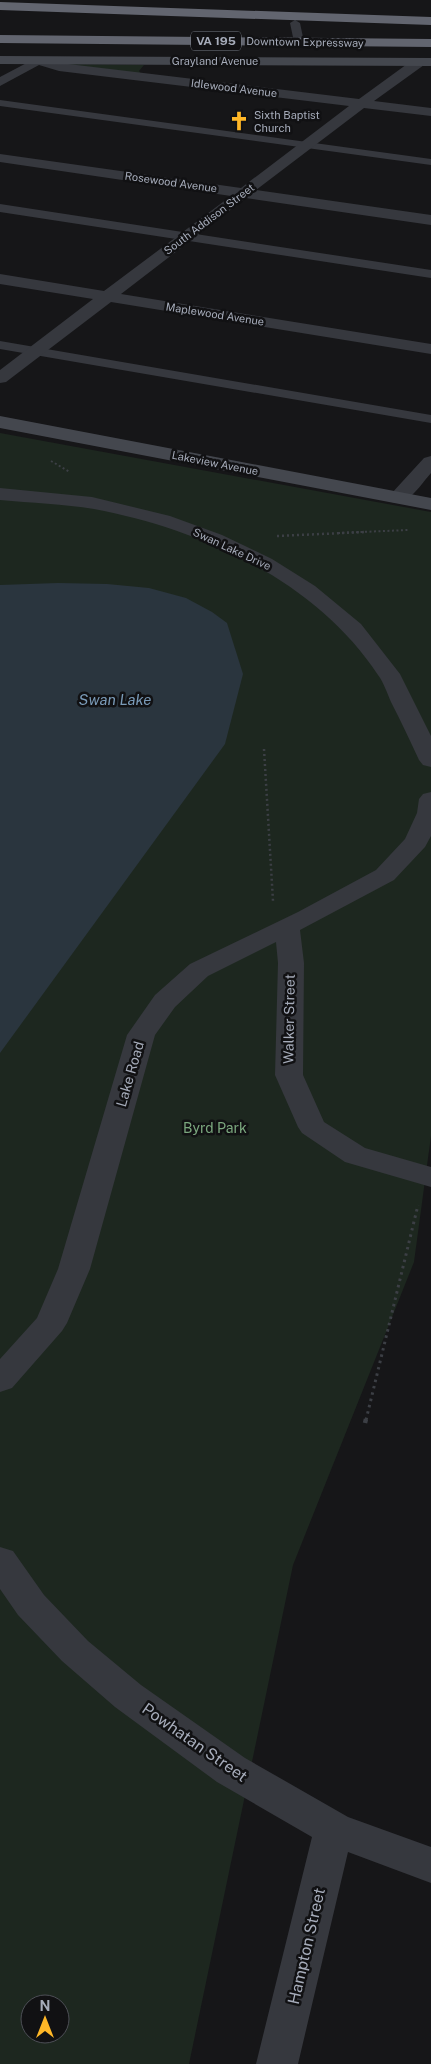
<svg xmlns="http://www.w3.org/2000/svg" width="431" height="2064" font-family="'Public Sans',sans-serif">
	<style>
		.green { fill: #1d271f; fill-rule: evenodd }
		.water { fill: #2a353e }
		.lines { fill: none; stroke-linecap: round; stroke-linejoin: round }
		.path-far3 { stroke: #3c3f45; stroke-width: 2; stroke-dasharray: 2 2.5; stroke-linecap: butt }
		.path-far2 { stroke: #3c3f45; stroke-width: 2.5; stroke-dasharray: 2 3; stroke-linecap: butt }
		.path-far1 { stroke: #3c3f45; stroke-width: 3; stroke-dasharray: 2.5 4; stroke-linecap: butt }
		.path { stroke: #3c3f45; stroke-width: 4.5; stroke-dasharray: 4 5; stroke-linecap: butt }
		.lane { fill: #36383e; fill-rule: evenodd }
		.street { fill: #36383e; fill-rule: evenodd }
		.secondary { fill: #44474e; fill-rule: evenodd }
		.highway { fill: #62656f; fill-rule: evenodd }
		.labels { text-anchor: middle; stroke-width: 5; stroke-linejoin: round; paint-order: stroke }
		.far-street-label { font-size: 11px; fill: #a6acba; stroke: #111113 }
		.far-poi-label { font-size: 11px; fill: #a6acba; stroke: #111113; text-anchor: start }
		.shield { fill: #111113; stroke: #797e88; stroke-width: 1 }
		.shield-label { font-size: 12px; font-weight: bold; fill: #a6acba }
		.street-label { font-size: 14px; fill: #a6acba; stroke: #111113 }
		.park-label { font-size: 14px; fill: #7ba77e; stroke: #111113 }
		.water-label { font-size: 15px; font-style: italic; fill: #7a9bb8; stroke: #111113 }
		.near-street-label { font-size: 16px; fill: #a6acba; stroke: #111113 }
	</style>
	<rect width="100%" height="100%" fill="#161618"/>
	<path class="green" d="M53,64L144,65L139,71L143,76Z
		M0,433L431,512V1136L414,1262L293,1565L189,2064H0ZM30,2004H60V2034H30Z"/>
	<path class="water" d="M58,583L107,584L149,588L186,598L212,612L227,623L243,674L225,744L0,1053V585Z"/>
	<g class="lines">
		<path class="path-far3" d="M51,461L70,472
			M338,533L408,530"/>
		<path class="path-far2" d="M277,536L365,532
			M264,749L273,901"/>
		<path class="path-far1" d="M366,1420L418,1205"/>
		<path class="path" d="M365,1423L366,1419"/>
		<path class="lane" d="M295,20L300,23L304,42L299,45L294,42L290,23Z
			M0,100L431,159V165L0,106Z
			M0,204L431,270V278L0,212Z
			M0,341L431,415V423L0,349Z"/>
		<path class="street" d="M38,57L60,63L359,99L414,59H424L425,62L424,65L374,101L431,108V116L364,108L256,190L431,215V225L246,198L121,294L431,344V354L111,302L6,382L0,383V370L93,299L0,284V274L104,291L231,196L0,162V154L241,188L349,106L59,71L39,65L0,86V77Z
			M431,456V473C420,485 409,506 391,502L388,498L391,494L424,458Z
			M0,488L92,497L170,516L222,535L272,559L315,586L361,624L400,674L431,736V767L423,765L419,760C410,741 401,721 391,702C387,693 384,683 378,675C316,581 201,529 94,509C64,504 31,503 0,500Z
			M431,792V836L425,847L394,880L300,930L304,963L303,1075L324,1122L365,1148L431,1167V1187L345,1162L302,1133L298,1127L275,1075L278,963L276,942L208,976L175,1007L155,1035L90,1269L67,1323L62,1331L12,1388L0,1392V1359L37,1318L58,1269L127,1035L155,995L190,964L298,912L376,870L405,839L417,813L419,799L423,794Z
			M0,1547L13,1551L44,1595L88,1641L141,1685L245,1758L348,1817L431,1847V1883L348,1852L298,2064H256L312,1837L217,1782L115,1707L62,1661L18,1615L0,1589Z"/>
		<path class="secondary" d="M0,56L431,58V66L0,64Z
			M0,416L431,498V510L0,428Z"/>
		<path class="highway" d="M0,2L431,17V25L0,10Z
			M0,35L431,39V47L0,43Z"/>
	</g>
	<defs>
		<symbol id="church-bare" viewBox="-9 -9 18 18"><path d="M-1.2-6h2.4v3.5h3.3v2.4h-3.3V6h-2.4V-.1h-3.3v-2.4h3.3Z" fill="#ffb727" stroke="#111113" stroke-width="2.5" paint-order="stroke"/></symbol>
	</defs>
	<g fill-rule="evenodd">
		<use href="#church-bare" x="225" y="107" width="28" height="28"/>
	</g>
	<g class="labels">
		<g class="far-street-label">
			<text transform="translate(305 42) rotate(1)" y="4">Downtown Expressway</text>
			<text x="215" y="65">Grayland Avenue</text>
			<text transform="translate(234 88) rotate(7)" y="4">Idlewood Avenue</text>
			<text transform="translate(171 182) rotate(8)" y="4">Rosewood Avenue</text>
			<text transform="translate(209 219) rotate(-37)" y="4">South Addison Street</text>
			<text transform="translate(215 314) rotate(9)" y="4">Maplewood Avenue</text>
			<text transform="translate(215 463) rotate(11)" y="4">Lakeview Avenue</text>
			<text transform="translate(232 549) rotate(25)" y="4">Swan Lake Drive</text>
		</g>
		<g class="far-poi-label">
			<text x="254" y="119">Sixth Baptist<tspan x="254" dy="13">Church</tspan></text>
		</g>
		<rect class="shield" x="191" y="31.5" width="50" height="19" rx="4"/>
		<g class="shield-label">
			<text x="216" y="45">VA 195</text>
		</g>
		<g class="street-label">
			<text transform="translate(289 1019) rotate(-89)" y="5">Walker Street</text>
			<text transform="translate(130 1074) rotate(-74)" y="5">Lake Road</text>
		</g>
		<g class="park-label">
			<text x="215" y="1133">Byrd Park</text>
		</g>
		<g class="water-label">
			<text x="115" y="705">Swan Lake</text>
		</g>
		<g class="near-street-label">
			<text transform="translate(195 1742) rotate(35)" y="6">Powhatan Street</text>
			<text transform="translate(306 1946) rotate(-77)" y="6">Hampton Street</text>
		</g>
	</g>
	<g transform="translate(45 2019)"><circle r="24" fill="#111113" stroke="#4d4f56"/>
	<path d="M0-4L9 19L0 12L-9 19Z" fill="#ffb727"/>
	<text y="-8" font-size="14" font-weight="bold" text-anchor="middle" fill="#a6acba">N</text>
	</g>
</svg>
